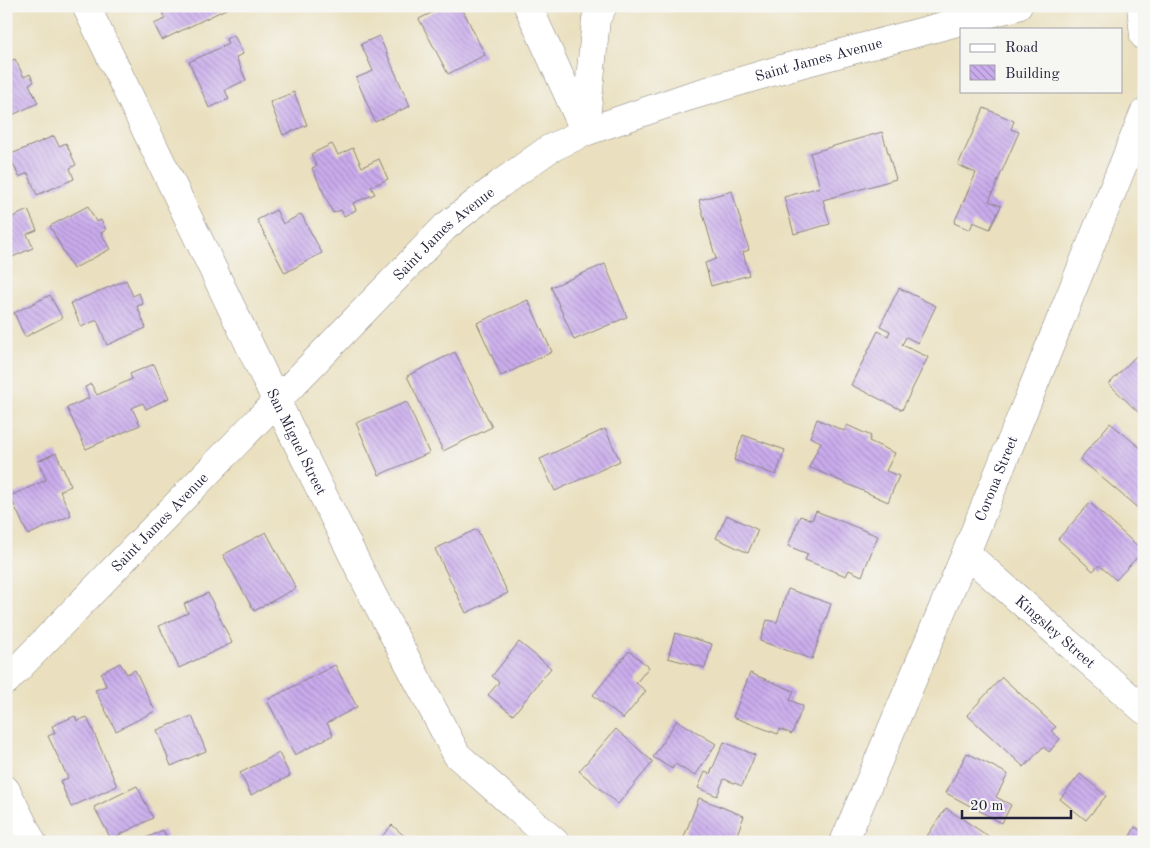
<svg xmlns="http://www.w3.org/2000/svg" width="1150" height="848" font-family="'Old Standard TT',serif">
	<style>
		.building { fill: url(#building-back-hatch) }
		.lines { fill: none; stroke-linecap: round; stroke-linejoin: round }
		.minor-casing { stroke: #86817d; stroke-width: 29 }
		.secondary-casing { stroke: #86817d; stroke-width: 29 }
		.minor { stroke: #fff; stroke-width: 28 }
		.secondary { stroke: #fff; stroke-width: 28 }
		.labels { text-anchor: middle; stroke-width: 4; stroke-linejoin: round; paint-order: stroke }
		.street-label { font-size: 15px; fill: #22223b; stroke: #f6f6f2 }
	</style>
	<defs>
		<pattern id="building-back-hatch" width="6" height="6" patternUnits="userSpaceOnUse" patternTransform="scale(1.25)"><rect width="6" height="6" fill="#caaced"/><path d="M-1 5l2 2M0 0l6 6M5-1l2 2" fill="none" stroke="#a48cc1"/></pattern>
	</defs>
	<rect width="100%" height="100%" fill="#f6f6f2"/>
	<filter id="ink" filterUnits="userSpaceOnUse"><feTurbulence type="fractalNoise" baseFrequency=".02" numOctaves="2"/><feDisplacementMap in="SourceGraphic" scale="10" xChannelSelector="R" yChannelSelector="G"/><feConvolveMatrix kernelMatrix="1 2 1 2 8 2 1 2 1" color-interpolation-filters="sRGB"/></filter>
	<filter id="wash" filterUnits="userSpaceOnUse"><feTurbulence type="fractalNoise" baseFrequency=".0096" numOctaves="4" result="noise"/><feDisplacementMap in="SourceGraphic" scale="20" xChannelSelector="R" yChannelSelector="G"/><feGaussianBlur stdDeviation="1.12" result="paint"/><feColorMatrix in="noise" values="0 0 0 0 0 0 0 0 0 0 0 0 0 0 0 0 0 1.4 0 .05"/><feComposite in="paint" operator="in"/></filter>
	<g filter="url(#wash)">
		<rect width="100%" height="100%" fill="#eae0bf"/>
		<g id="blocks">
			<path class="building" d="M159,6H232L162,40L154,24L165,19Z
				M445,6H461L485,55L448,74L419,19Z
				M234,35L243,54L236,57L246,80L225,90L229,99L209,108L189,62L228,44L226,39Z
				M379,36L410,106L375,122L356,78L373,71L361,44Z
				M15,59L24,77L30,74L34,82L29,84L38,103L6,118V63Z
				M294,92L307,125L283,135L270,102Z
				M984,108L1014,121L1011,129L1019,132L989,201L1001,206L990,229L973,222L970,230L954,223L976,173L958,165Z
				M882,132L896,179L823,200L830,224L794,234L784,197L820,187L810,153Z
				M54,136L59,146L66,143L76,165L70,168L74,179L37,195L28,173L19,177L9,155Z
				M332,144L338,155L353,148L362,167L379,159L388,179L371,187L375,194L353,203L356,210L344,216L341,210L333,213L312,168L317,166L311,154Z
				M732,191L749,250L743,252L749,275L711,286L705,263L716,259L699,200Z
				M88,206L96,222L101,220L106,230L101,233L110,249L73,269L50,226Z
				M28,210L37,230L27,234L33,248L10,258L6,250V220Z
				M276,210L283,224L301,214L322,253L285,273L257,220Z
				M605,264L627,317L574,340L551,287Z
				M126,280L133,296L139,293L143,304L137,306L146,328L107,345L97,320L81,327L71,303Z
				M899,288L936,306L918,343L906,337L902,345L928,357L902,410L851,385L878,331L888,336L890,331L880,326Z
				M50,295L62,318L25,337L14,313Z
				M528,300L552,352L501,376L477,323Z
				M455,352L492,427L443,451L407,376Z
				M1138,354L1144,359V418L1109,384Z
				M154,364L169,398L146,409L143,403L132,408L140,425L86,449L67,408L89,398L85,387L91,384L97,395L132,379L130,374Z
				M407,402L429,453L379,475L356,423Z
				M817,419L844,431L847,425L871,436L869,441L895,453L886,471L899,476L888,502L809,467L821,442L810,437Z
				M1110,423L1144,451V506L1140,510L1080,459Z
				M605,429L620,461L555,491L540,459Z
				M743,435L785,450L776,475L734,460Z
				M56,453L71,486L60,491L71,515L28,535L10,496L46,480L38,461Z
				M1090,503L1143,551L1116,580L1099,565L1093,571L1058,539Z
				M816,511L878,536L862,576L849,570L846,576L805,560L808,554L788,546L800,516L812,520Z
				M727,515L758,530L748,553L716,538Z
				M477,529L508,593L466,613L435,549Z
				M266,532L296,588L254,611L223,555Z
				M788,589L831,604L812,659L760,641L767,620L777,622Z
				M208,593L232,643L179,668L159,626L188,613L184,604Z
				M675,633L712,644L705,668L668,658Z
				M519,642L551,668L513,715L488,695L499,682L492,676Z
				M629,651L649,667L636,683L646,691L623,719L593,695Z
				M120,663L127,674L135,670L155,711L116,731L95,690L106,686L101,673Z
				M335,665L357,707L327,723L333,735L295,755L267,700Z
				M750,673L794,691L790,700L803,706L792,734L780,729L778,734L733,717Z
				M1002,677L1056,727L1051,731L1060,739L1049,752L1043,747L1024,767L967,715Z
				M75,716L77,721L87,717L117,786L71,807L60,781L68,778L48,736L55,733L52,726Z
				M192,716L206,751L171,766L157,730Z
				M677,720L716,744L695,776L675,764L672,769L653,757Z
				M616,729L653,762L618,804L579,771Z
				M724,742L755,755L742,786L724,779L717,796L698,788L705,772L710,774Z
				M279,753L290,776L251,795L240,773Z
				M967,753L1008,774L996,797L1011,805L1002,823L946,793Z
				M1080,774L1106,796L1086,820L1060,799Z
				M137,786L153,818L111,839L94,807Z
				M699,798L744,816L734,842H682Z
				M946,808L997,842H923Z
				M392,825L411,842H377Z
				M1135,827L1144,832V842H1127Z
				M163,830L169,842H138Z"/>
		</g>
	</g>
	<g filter="url(#ink)">
		<use href="#blocks" fill-opacity="0" stroke="#86817d" stroke-width="1"/>
		<g class="lines">
			<defs>
				<g id="minor">
					<path id="s1" d="M86,6L277,402L371,592L457,755L555,842"/>
					<path d="M528,6L585,132"/>
					<path d="M1141,6L1144,36"/>
					<path d="M585,130L596,19L603,6"/>
					<path id="s2" d="M966,553L1144,710"/>
					<path d="M6,790L32,842"/>
					<path id="s3" d="M844,842L966,553L1144,113"/>
				</g>
				<g id="secondary">
					<path id="s4" d="M6,681L445,227L500,184L549,149L585,132L687,97L785,68L1018,6"/>
				</g>
			</defs>
			<use href="#minor" class="minor-casing"/>
			<use href="#secondary" class="secondary-casing"/>
			<use href="#minor" class="minor"/>
			<use href="#secondary" class="secondary"/>
		</g>
	</g>
	<g class="labels">
		<g class="street-label">
			<text dy="5" stroke="none"><textPath href="#s4" startOffset="1046">Saint James Avenue</textPath></text>
			<text dy="5" stroke="none"><textPath href="#s4" startOffset="626">Saint James Avenue</textPath></text>
			<text dy="5" stroke="none"><textPath href="#s1" startOffset="484">San Miguel Street</textPath></text>
			<text dy="5" stroke="none"><textPath href="#s3" startOffset="394">Corona Street</textPath></text>
			<text dy="5" stroke="none"><textPath href="#s4" startOffset="221">Saint James Avenue</textPath></text>
			<text dy="5" stroke="none"><textPath href="#s2" startOffset="119">Kingsley Street</textPath></text>
		</g>
	</g>
	<rect width="1150" height="848" fill="none" stroke="#f6f6f2" stroke-width="25"/>
	<rect x="960" y="28" width="162" height="65" fill="#f6f6f2" stroke="#a1a1a9"/>
	<rect x="970" y="44" width="25" height="8" fill="#ffffff" stroke="#a1a1a9"/>
	<text x="1005" y="52" font-size="15" fill="#22223b">Road</text>
	<rect x="970" y="65" width="25" height="15" fill="url(#building-back-hatch)" stroke="#a1a1a9"/>
	<text x="1005" y="78" font-size="15" fill="#22223b">Building</text>
	<path d="M962 810v8h109v-8" fill="none" stroke="#22223b" stroke-width="2.5"/>
	<text x="970" y="810" font-size="15" fill="#22223b" stroke="#f6f6f2" stroke-width="4" paint-order="stroke">20 m</text>
</svg>
